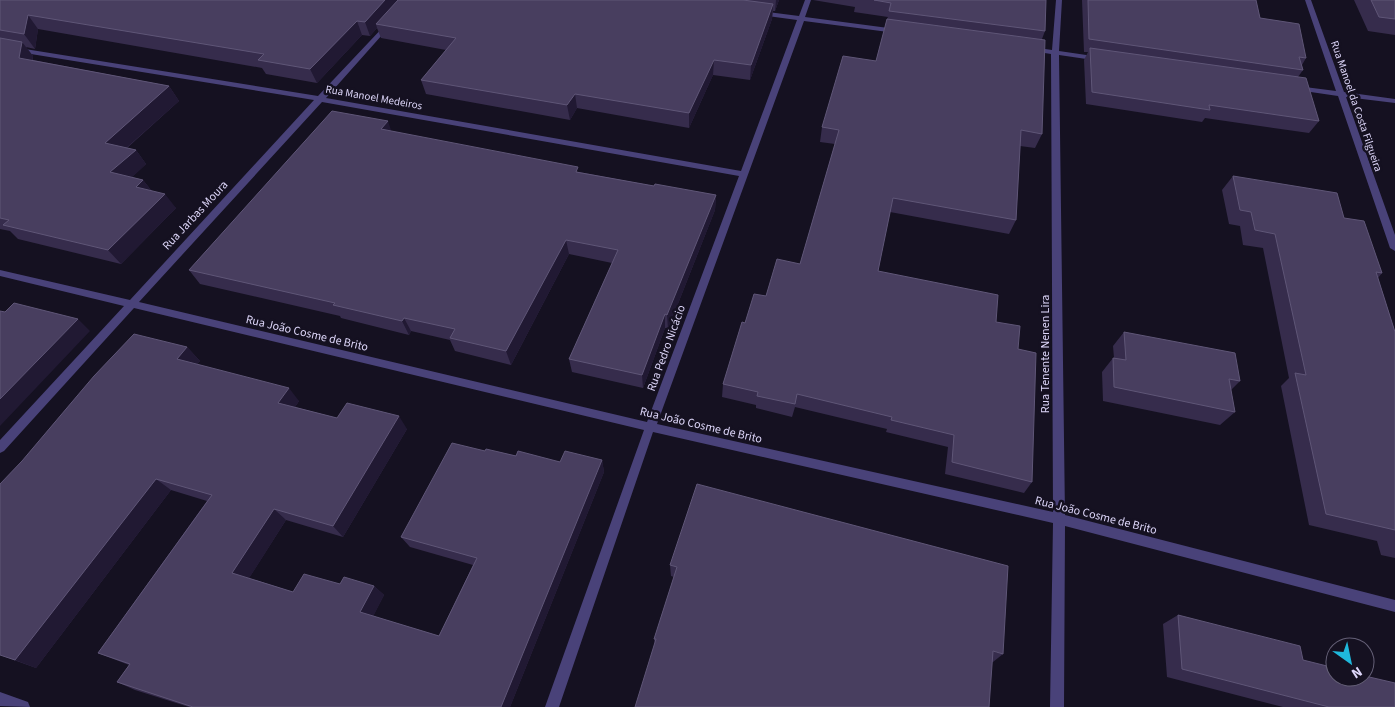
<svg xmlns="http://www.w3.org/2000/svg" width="1395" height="707" font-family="'Source Sans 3',sans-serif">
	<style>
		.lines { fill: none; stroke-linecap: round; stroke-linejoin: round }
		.street { fill: #494279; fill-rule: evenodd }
		.wall { fill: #362c4c }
		.shaded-wall { fill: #211933 }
		.building { fill: #483e5f; stroke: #5f5677 }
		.labels { text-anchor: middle; stroke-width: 5; stroke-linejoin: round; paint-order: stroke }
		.far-street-label { font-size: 11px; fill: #ddd6f9; stroke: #151121 }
		.street-label { font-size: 12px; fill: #ddd6f9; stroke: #151121 }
	</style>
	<rect width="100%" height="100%" fill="#151121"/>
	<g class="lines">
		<path class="street" d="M805,0H811L805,17L896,29L899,31L896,33L804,21L657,424L1053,512L1051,54L1032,51L1028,49L1032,47L1052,50L1056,0H1062L1059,51L1100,57L1104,59L1100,61L1059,55L1065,515L1395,600V612L1065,526L1064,707H1050L1053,523L653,432L559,707H545L644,430L134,308L4,451L0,453V440L124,306L0,276V270L130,300L314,100L0,49V45L318,96L386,24H390V26L326,98L741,171L797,20L760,15L757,13L760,11L799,16ZM322,102L739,176L647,422L139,302Z
			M1305,0H1311L1344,92L1395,99V103L1346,97L1395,235V251L1390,248L1338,96L1297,90L1293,88L1297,86L1336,91Z
			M0,692L28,702L30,707L0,706Z"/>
	</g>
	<path class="wall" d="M0,0H779L775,11H773L772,19L750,80L713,75L689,128L577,108L570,120L426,94L421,80L446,50L381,38L377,28L370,36L362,35L317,83L266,74L262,68L38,29L35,49L26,47L33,56V60L169,86L179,101L127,148L136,150L146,164L132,177L143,180L151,190L176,208L121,264L18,239L10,231L0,229Z
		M813,0H1046L1045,31L1042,39V134L1035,148L1020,146L1016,220L1009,234L890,212L878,271L996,322L1018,349L1032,482L1024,493L945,474L948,447L886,432L887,429L795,407L792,417L756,408V405L722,397L723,384L745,323L766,296L800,264L835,144L820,142L822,127L876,61L887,19L888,17L854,12L855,7Z
		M1082,0H1256L1260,18L1306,58L1302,65L1303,70L1298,77L1319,121L1309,133L1205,118L1202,122L1086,104L1084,60L1088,52H1084Z
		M1354,0H1395V35L1368,31Z
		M391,131L579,172L654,186L716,195L715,210L668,329L665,328L643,388L572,372L569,359L612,263L569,254L511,365L455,351L450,340L411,331L409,335L341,318L340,316L200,284L189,270Z
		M1233,176L1344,218L1382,273L1378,278L1395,332V558L1381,555L1377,541L1309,525L1281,386L1289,378L1263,248L1243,245L1240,226L1229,224L1222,190Z
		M1124,332L1240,381L1231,390L1235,412L1220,425L1103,401L1102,372L1113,358H1114L1113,346Z
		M187,347L200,361L197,364L299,401L295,407L337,418L407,429L343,537L286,520L249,578L293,592L340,584L374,586L384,595L373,616L439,636L473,565L410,547L401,537L485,451L560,462L602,460L604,472L510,707H189L135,690L117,682L129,665L98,653L207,501L171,490L36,668L0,655V484Z
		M670,565L1003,654L993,662L655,644L654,639L674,577L671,576Z
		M1178,615L1303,660L1395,707H1283L1167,677L1163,624Z"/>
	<path class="shaded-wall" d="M385,0H403L376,24L377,28L370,36L365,22Z
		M776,0H779L775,11Z
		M773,4L772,19L750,80L751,65Z
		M28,15L38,29L35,49L24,34Z
		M357,21L362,35L317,83L310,69Z
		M22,42L33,56L31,72L19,58Z
		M714,60L713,75L689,128V113Z
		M169,86L179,101L116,157L105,143Z
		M575,94L577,108L570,120L567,105Z
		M388,121L393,136L381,129Z
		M136,150L146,164L122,187L110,172Z
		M143,180L154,194L136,187Z
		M165,194L176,208L121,264L108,250Z
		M716,195L715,210L668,329L667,315Z
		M566,240L569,254L511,365L506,351Z
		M665,314V328L643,388L642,375Z
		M404,318L411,331L409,335L402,321Z
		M78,319L90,331L0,426V399Z
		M187,347L200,361L190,373L177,359Z
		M289,388L299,401L289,416L278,403Z
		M399,416L407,429L343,537L333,526Z
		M602,460L604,472L510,707H501Z
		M156,479L171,490L36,668L15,660Z
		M274,509L286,520L246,583L232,573Z
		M374,586L384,595L371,621L360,612Z"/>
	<path class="building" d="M0,0H385L365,22L357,21L310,69L258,60L264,54L28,15L24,34L0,30Z
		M398,0H743L773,4L751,65L714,60L689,113L575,94L567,105L421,80L456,38L376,24Z
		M874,0H1046L1045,31L889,11L891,3Z
		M1088,0H1256L1260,18L1299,24L1306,58L1299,57L1303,70L1089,39Z
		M1371,0H1395V19L1379,17Z
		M887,19L1045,40L1042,134L1021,130L1016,220L893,198L878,271L998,295L996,322L1020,326L1018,349L1036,353L1032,482L952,462L954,435L891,420L892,417L797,394L795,404L757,396L758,392L723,384L742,322L745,323L754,294L766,296L777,259L800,264L839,130L822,127L843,56L876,61Z
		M0,38L22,42L19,58L169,86L105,143L136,150L110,172L143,180L136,187L165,194L108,250L3,225L9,220L0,218Z
		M1090,48L1306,78L1319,121L1209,105L1210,110L1092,92Z
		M332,111L388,121L381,129L578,167L576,172L654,186L655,184L716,195L667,315L665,314L642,375L569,359L618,250L566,240L506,351L450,338L455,329L404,318L402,321L333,305L335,303L189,270Z
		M1233,176L1337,193L1344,218L1364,221L1382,273L1376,272L1395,332V530L1326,514L1295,373L1306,375L1275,234L1255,230L1251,212L1240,210Z
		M14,303L78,319L0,399V311L5,312Z
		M1124,332L1235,353L1240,381L1229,379L1235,412L1114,387L1113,358L1126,360Z
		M134,334L187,347L177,359L289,388L278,403L337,418L347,403L399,416L333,526L274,509L232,573L293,592L304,574L340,584L344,577L374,586L360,612L439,636L477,558L401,537L452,443L485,451L486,449L516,456L518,451L560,462L565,451L602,460L501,707H193L117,682L130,664L98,653L212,495L156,479L15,660L0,655V484L22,461L94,376Z
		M697,484L1008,566L1003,654L993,651L989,707H635L656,639H654L677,567L670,565Z
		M1178,615L1300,646L1303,660L1335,668V677H1365V676L1395,683V707H1329L1182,669Z"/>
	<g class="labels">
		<g class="far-street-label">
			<text transform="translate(374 97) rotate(10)" y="4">Rua Manoel Medeiros</text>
			<text transform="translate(1357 106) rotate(71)" y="4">Rua Manoel da Costa Filgueira</text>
		</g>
		<g class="street-label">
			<text transform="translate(195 215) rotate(-47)" y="4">Rua Jarbas Moura</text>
			<text transform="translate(307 333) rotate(13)" y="4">Rua João Cosme de Brito</text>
			<text transform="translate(666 348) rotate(-70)" y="4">Rua Pedro Nicácio</text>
			<text transform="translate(1045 354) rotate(-90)" y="4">Rua Tenente Nenen Lira</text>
			<text transform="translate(701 425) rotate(13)" y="4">Rua João Cosme de Brito</text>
			<text transform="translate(1096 515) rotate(14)" y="4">Rua João Cosme de Brito</text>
		</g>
	</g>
	<g transform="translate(1350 662) rotate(147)"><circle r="24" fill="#151121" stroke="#656077"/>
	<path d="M0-4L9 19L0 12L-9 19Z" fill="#1fb8dc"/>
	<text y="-8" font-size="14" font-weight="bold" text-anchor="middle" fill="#ddd6f9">N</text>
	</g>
</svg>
